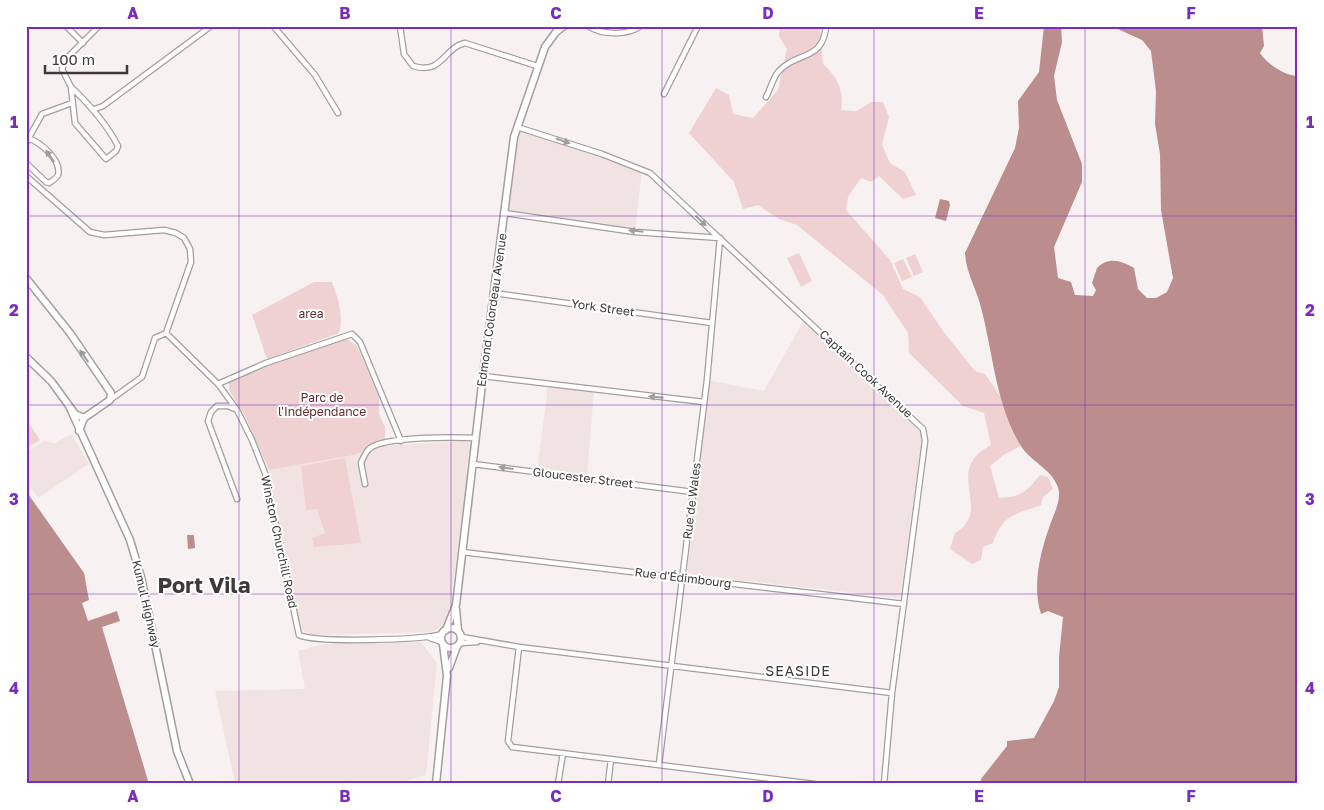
<svg xmlns="http://www.w3.org/2000/svg" width="1324" height="810" font-family="'Golos Text',sans-serif">
	<style>
		.built { fill: #f2e3e3 }
		.green { fill: #efd1d1 }
		.water { fill: #bb8d8d }
		.lines { fill: none; stroke-linecap: round; stroke-linejoin: round }
		.street-casing { stroke: #a49e9e; stroke-width: 7 }
		.secondary-casing { stroke: #a49e9e; stroke-width: 9 }
		.street { stroke: #fff; stroke-width: 4.5 }
		.secondary { stroke: #fff; stroke-width: 6 }
		.oneway { fill: #9e9c9c }
		.grid { fill: none; stroke: #7b2cbf; stroke-width: 1; stroke-opacity: 0.55 }
		.labels { text-anchor: middle; stroke-width: 4; stroke-linejoin: round; paint-order: stroke }
		.street-label { font-size: 12px; fill: #3c3a3a; stroke: #fff }
		.park-label { font-size: 12px; fill: #65292d; stroke: #fff }
		.neighbourhood-label { font-size: 14px; letter-spacing: 1px; fill: #3c3a3a; stroke: #fff }
		.town-label { font-size: 22px; font-weight: bold; fill: #3c3a3a; stroke: #fff }
		.neatline { fill: none; stroke: #7b2cbf; stroke-width: 2 }
		.grid-label { font-size: 16px; text-anchor: middle; font-weight: bold; fill: #7b2cbf }
	</style>
	<rect width="100%" height="100%" fill="#f8f1f1"/>
	<path class="built" d="M517,127L642,169L635,232L504,213Z
		M805,318L918,428L922,437L900,598L687,574L707,380L764,391Z
		M548,385L594,390L587,478L537,472Z
		M71,434L89,464L38,498L26,481V452L44,441L55,443Z
		M464,441L471,443L466,472L468,476L448,618L442,626L431,632L313,635L303,631L298,620L269,470L354,455L365,449L380,446Z
		M421,642L437,663L426,775L395,784H235L215,691L305,689L298,651L325,644Z"/>
	<path class="green" d="M780,26H820L823,64C838,78 844,90 841,110L857,111L871,102H883L889,117L882,145L890,163L905,172L916,195L903,199L879,176L871,182L861,178L848,197L846,210L890,260L903,289L920,297L943,331L975,371L985,374L1001,397L1021,446L1005,454L990,466L999,498C1021,497 1026,492 1040,475L1048,477L1053,489L1043,497L1041,505C1014,515 1003,514 993,543L983,547L981,560L972,564L950,549L955,533C995,510 941,471 991,445L984,413L963,406L909,353L908,333L883,295L797,225L779,219L758,205L743,209L734,182L689,133L716,88L729,95L733,114L753,118L778,90L787,49L779,36Z
		M799,253L812,281L801,287L787,258Z
		M915,254L923,272L914,276L906,258Z
		M903,259L912,277L902,281L894,263Z
		M314,282H332C338,298 344,317 339,333L267,359L252,315Z
		M346,338L357,346L379,396V414L385,427V440L354,455L269,470L245,416L229,390V380Z
		M26,419L40,440L26,448Z
		M345,458L361,543L314,547L312,538L325,533L317,509L306,510L301,466Z"/>
	<path class="water" d="M1044,26H1061L1062,42L1054,76L1057,100L1082,164V182L1054,247L1058,278L1071,282L1075,295L1093,296L1096,290L1092,283L1097,268C1108,256 1122,261 1134,268L1138,289L1147,298H1156L1167,292L1173,278L1161,210L1160,154L1155,124L1156,91L1151,51L1142,40L1111,26H1262L1264,46L1260,53C1267,64 1285,76 1298,76V784H980L981,779L1007,746V741L1034,738L1054,701L1059,687V657L1063,617L1048,611L1041,614C1032,586 1040,553 1050,525C1054,513 1063,498 1057,485C1050,468 1030,461 1021,446C995,404 993,350 980,304C975,286 966,272 965,253L1015,148L1019,128L1018,101L1039,72Z
		M940,199L949,201L950,205L946,221L935,218Z
		M26,491L84,573L89,600L82,603L88,621L117,611L120,621L102,627L149,784H26Z
		M187,535H194L195,548L188,549Z"/>
	<g class="lines">
		<defs>
			<path id="street" d="M66,26L83,43
				M400,26L404,54L413,66C443,75 443,48 465,43L537,66
				M588,26C602,35 627,36 641,26
				M275,28L315,75L338,113
				M71,87C89,104 106,123 118,146L116,151L106,159L75,123L71,87L62,69L66,59L99,26
				M664,94L698,26
				M766,97C770,90 773,78 778,72C796,51 823,62 826,26
				M95,109L103,106L211,26
				M517,127L602,154L650,173L923,429L925,441L892,693L884,784
				M26,143L42,114L72,103
				M26,163L46,182L49,183C52,181 57,178 58,175C62,160 40,142 28,138
				M26,176L90,232L104,235L164,230L176,233L184,238L190,249L191,262L166,333L155,338L142,377L110,400
				M504,213L635,232L720,238
				M494,293L712,323
				M166,333L218,384L237,410L252,440L265,473L299,635C316,643 422,640 442,634
				M483,376L704,402
				M218,384L266,363L352,334L360,342L401,441
				M235,409L228,406H217L211,412L208,421L237,499
				M473,464L693,492
				M365,484L361,463C363,458 365,453 369,449C383,436 455,437 476,438
				M462,552L904,604
				M462,637L519,647L892,693
				M430,638L442,642
				M460,643L477,642
				M519,647L508,741L512,747L814,784
				M659,764L707,380L720,238
				M558,784L563,753
				M608,784L611,759"/>
			<path id="secondary" d="M26,278L70,333L111,393L110,400L84,418L79,431
				M26,357L51,381L75,414L84,418
				M70,408L130,540L141,577L177,751L190,784
				M456,609L458,631
				M441 638a10 10 0 1 1 20 0a10 10 0 1 1-20 0Z
				M446,630L456,605L483,376L514,137L545,47L556,32L564,26
				M449,668L457,646
				M436,784L447,676L443,644"/>
		</defs>
		<use href="#street" class="street-casing"/>
		<use href="#secondary" class="secondary-casing"/>
		<use href="#street" class="street"/>
		<use href="#secondary" class="secondary"/>
	</g>
	<defs><path id="oneway-solid" d="M-6-.8H1V-3.2L6.5 0L1 3.2V.8H-6Z" transform="scale(1.25)"/></defs>
	<g class="oneway">
		<use href="#oneway-solid" transform="translate(563 141) rotate(19)"/>
		<use href="#oneway-solid" transform="translate(50 156) rotate(-125)"/>
		<use href="#oneway-solid" transform="translate(701 221) rotate(43)"/>
		<use href="#oneway-solid" transform="translate(636 231) rotate(-174)"/>
		<use href="#oneway-solid" transform="translate(84 356) rotate(-125)"/>
		<use href="#oneway-solid" transform="translate(656 397) rotate(-174)"/>
		<use href="#oneway-solid" transform="translate(506 468) rotate(-172)"/>
	</g>
	<path class="grid" d="M239,26V784M451,26V784M662,26V784M874,26V784M1085,26V784M26,216H1298M26,405H1298M26,594H1298"/>
	<g class="labels">
		<g class="street-label">
			<text transform="translate(603 308) rotate(8)" y="4">York Street</text>
			<text transform="translate(492 310) rotate(-82)" y="4">Edmond Colordeau Avenue</text>
			<text transform="translate(866 374) rotate(43)" y="4">Captain Cook Avenue</text>
			<text transform="translate(583 478) rotate(7)" y="4">Gloucester Street</text>
			<text transform="translate(692 501) rotate(-83)" y="4">Rue de Wales</text>
			<text transform="translate(279 542) rotate(78)" y="4">Winston Churchill Road</text>
			<text transform="translate(683 578) rotate(7)" y="4">Rue d'Édimbourg</text>
			<text transform="translate(146 604) rotate(77)" y="4">Kumul Highway</text>
		</g>
		<g class="park-label">
			<text x="311" y="318">area</text>
			<text x="322" y="402">Parc de<tspan x="322" dy="14">l'Indépendance</tspan></text>
		</g>
		<g class="neighbourhood-label">
			<text x="798" y="676">SEASIDE</text>
		</g>
		<g class="town-label">
			<text x="204" y="593">Port Vila</text>
		</g>
	</g>
	<rect width="1324" height="810" fill="none" stroke="#ffffff" stroke-width="55"/>
	<path d="M45 65v8h82v-8" fill="none" stroke="#3c3a3a" stroke-width="2.5"/>
	<text x="52" y="65" font-size="15" fill="#3c3a3a" stroke="#ffffff" stroke-width="4" paint-order="stroke">100 m</text>
	<rect x="28" y="28" width="1268" height="754" class="neatline"/>
	<g class="grid-label">
		<text x="133" y="19">A</text>
		<text x="345" y="19">B</text>
		<text x="556" y="19">C</text>
		<text x="768" y="19">D</text>
		<text x="979" y="19">E</text>
		<text x="1191" y="19">F</text>
		<text x="14" y="128">1</text>
		<text x="1310" y="128">1</text>
		<text x="14" y="316">2</text>
		<text x="1310" y="316">2</text>
		<text x="14" y="505">3</text>
		<text x="1310" y="505">3</text>
		<text x="14" y="694">4</text>
		<text x="1310" y="694">4</text>
		<text x="133" y="802">A</text>
		<text x="345" y="802">B</text>
		<text x="556" y="802">C</text>
		<text x="768" y="802">D</text>
		<text x="979" y="802">E</text>
		<text x="1191" y="802">F</text>
	</g>
</svg>
